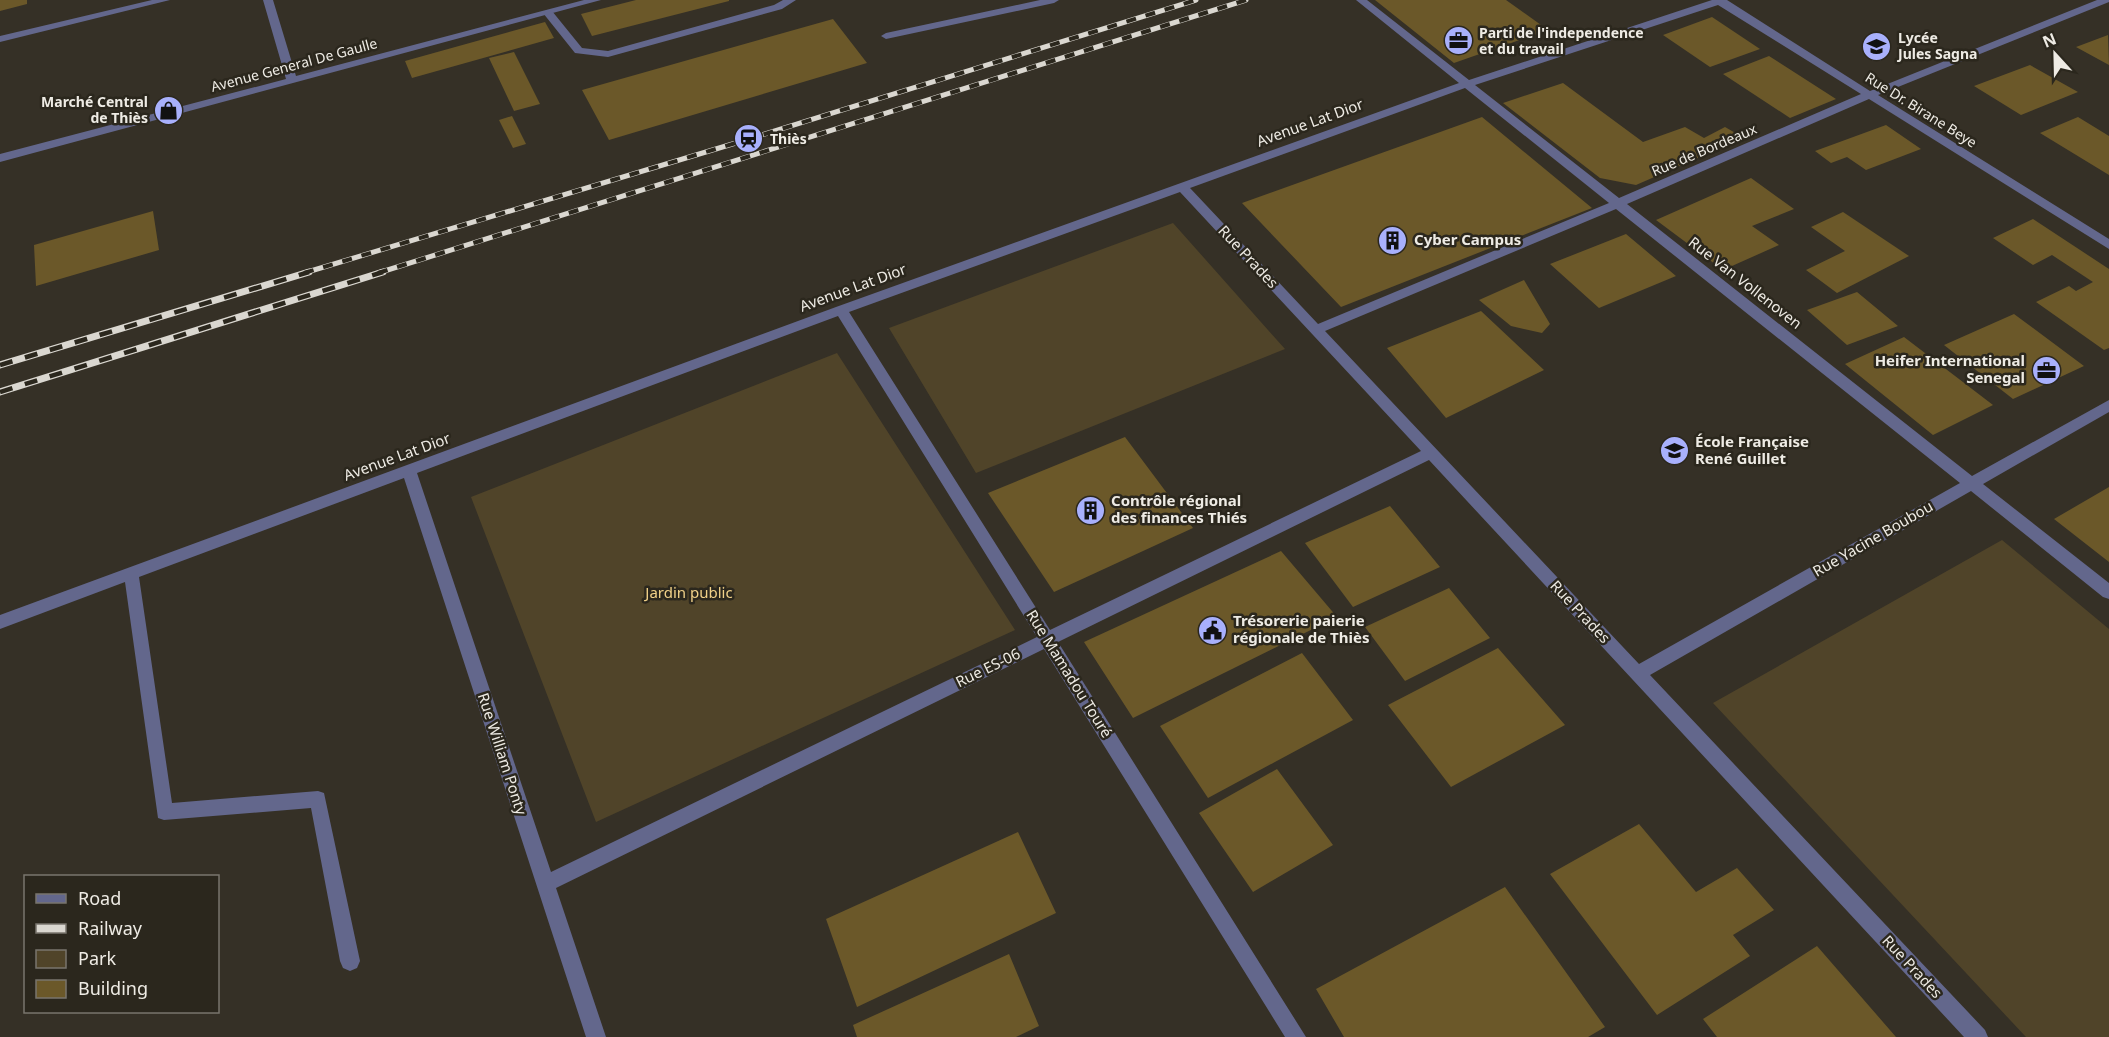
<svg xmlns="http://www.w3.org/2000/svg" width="2109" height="1037" font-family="'Noto Sans',sans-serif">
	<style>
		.green { fill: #504429 }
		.building { fill: #6b5829 }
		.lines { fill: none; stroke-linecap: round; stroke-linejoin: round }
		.lane { fill: #63678c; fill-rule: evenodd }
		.street { fill: #63678c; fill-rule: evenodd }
		.rail-far1-casing { stroke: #dad7d0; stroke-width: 5 }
		.rail-casing { stroke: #dad7d0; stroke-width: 7 }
		.rail-far1 { stroke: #2b271d; stroke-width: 4; stroke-dasharray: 10; stroke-linecap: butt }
		.rail { stroke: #2b271d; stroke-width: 4.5; stroke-dasharray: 13; stroke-linecap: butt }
		.labels { text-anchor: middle; stroke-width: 5; stroke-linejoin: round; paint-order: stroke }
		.far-poi-label { font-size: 14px; font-weight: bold; fill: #eeebe4; stroke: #2b271d; text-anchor: start }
		.far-street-label { font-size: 14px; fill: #eeebe4; stroke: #2b271d }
		.street-label { font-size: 15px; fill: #eeebe4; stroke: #2b271d }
		.poi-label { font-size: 15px; font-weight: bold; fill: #eeebe4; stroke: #2b271d; text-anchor: start }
		.park-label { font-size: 15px; fill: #f1d188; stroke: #2b271d }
	</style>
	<rect width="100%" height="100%" fill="#353026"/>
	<path class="green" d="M1173,223L1285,349L976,473L889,328Z
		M837,353L1015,630L596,822L471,497Z
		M2002,540L2109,629V1037H2026L1713,703Z"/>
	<path class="building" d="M0,0H27V4L0,11Z
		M636,0H729V1L592,36L581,14Z
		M1375,0H1506L1548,30L1454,63Z
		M1712,17L1760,49L1710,67L1663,35Z
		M833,19L867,63L609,140L582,90Z
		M545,22L554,38L412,78L405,61Z
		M2108,35L2109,65L2076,47Z
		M514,52L540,104L514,111L489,58Z
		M1769,56L1836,99L1790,118L1723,74Z
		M2030,65L2078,92L2021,115L1974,86Z
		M1563,83L1643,142L1685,127L1704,138L1725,127L1744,138L1636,185L1600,178L1503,103Z
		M512,116L526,144L513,148L499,120Z
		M1482,117L1592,208L1341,307L1242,203Z
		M2078,117L2109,136V175L2040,133Z
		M1886,125L1921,149L1866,170L1847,157L1831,163L1815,151Z
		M1751,178L1794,209L1752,226L1779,245L1723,270L1656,220Z
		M153,211L159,250L36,286L34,245Z
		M1843,212L1909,256L1837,293L1806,270L1845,251L1811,227Z
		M2033,219L2109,269V348L2104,350L2036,302L2069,286L2076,291L2093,282L2052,255L2033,265L1993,238Z
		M1626,234L1676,276L1599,308L1550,264Z
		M1524,280L1550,324L1542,333L1511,326L1479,300Z
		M1857,292L1898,326L1847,345L1807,310Z
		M1481,311L1544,370L1446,418L1387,348Z
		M2014,314L2084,366L2013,399L1944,345Z
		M1904,337L1993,405L1933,435L1845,364Z
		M1125,437L1193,528L1054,592L988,493Z
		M2109,487V562L2054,519Z
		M1390,506L1440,567L1353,607L1305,543Z
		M1281,551L1337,617L1133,718L1084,642Z
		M1449,588L1490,638L1405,681L1365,627Z
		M1498,648L1565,725L1451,787L1388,705Z
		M1302,653L1353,720L1208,798L1160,726Z
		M1277,769L1333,845L1253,892L1199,813Z
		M1639,824L1696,892L1737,868L1774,910L1733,935L1750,956L1657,1015L1550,874Z
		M1018,832L1056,913L857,1007L826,919Z
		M1505,887L1605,1027L1588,1037H1344L1316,989Z
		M1817,946L1896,1037H1717L1703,1019Z
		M1009,954L1039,1026L1016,1037H857L853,1025Z"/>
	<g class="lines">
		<path class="lane" d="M783,0H796L782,9L608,57L575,53L543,13L552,11L582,48L608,51L774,5Z
			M1040,0H1059L1054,3L886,39L881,36L886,33Z"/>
		<path class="street" d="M152,0H170L0,42V36Z
			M263,0H273L296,76L584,0H601L0,162V154L286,79Z
			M1356,0H1367L1469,80L1712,0H1727L1870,91L2097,0H2109V2L1878,95L2109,239V249L1869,99L1627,204L1972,476L2109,400V412L1983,484L2109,583V599L2103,597L1971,491L1650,675L1985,1030L1988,1037H1964L1429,460L1058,642L1306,1037H1285L1044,649L556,888L606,1037H586L404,478L139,577L172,803L318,791L324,793L360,961L357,968L350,971L343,968L340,961L311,808L164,820L158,818L125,582L0,629V615L836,307L1459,83ZM1718,5L1861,94L1619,198L1475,85ZM1465,88L1609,203L1318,324L1190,188ZM1180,192L1421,451L1050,630L849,312ZM1616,209L1960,483L1639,664L1325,331ZM838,316L1037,637L551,872L417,473Z"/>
		<defs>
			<path id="rail-far1" d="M304,273L749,139L1196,0
				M378,273L1246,0"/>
			<path id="rail" d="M0,365L309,272
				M0,392L383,272"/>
		</defs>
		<use href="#rail-far1" class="rail-far1-casing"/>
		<use href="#rail" class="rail-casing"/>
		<use href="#rail-far1" class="rail-far1"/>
		<use href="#rail" class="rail"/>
	</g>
	<defs>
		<symbol id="office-disc" viewBox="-11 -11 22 22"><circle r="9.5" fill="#a8b0fc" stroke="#2b271d"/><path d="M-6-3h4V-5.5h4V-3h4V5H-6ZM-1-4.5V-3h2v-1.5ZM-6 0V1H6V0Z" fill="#111"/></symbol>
		<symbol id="school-disc" viewBox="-11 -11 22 22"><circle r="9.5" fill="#a8b0fc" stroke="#2b271d"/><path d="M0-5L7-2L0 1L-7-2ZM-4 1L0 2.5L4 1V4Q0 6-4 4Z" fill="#111"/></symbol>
		<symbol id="shop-disc" viewBox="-11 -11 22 22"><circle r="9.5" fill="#a8b0fc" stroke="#2b271d"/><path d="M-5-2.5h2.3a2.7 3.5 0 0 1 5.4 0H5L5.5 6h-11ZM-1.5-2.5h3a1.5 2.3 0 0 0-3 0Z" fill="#111"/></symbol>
		<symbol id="station-disc" viewBox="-11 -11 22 22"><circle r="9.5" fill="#a8b0fc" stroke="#2b271d"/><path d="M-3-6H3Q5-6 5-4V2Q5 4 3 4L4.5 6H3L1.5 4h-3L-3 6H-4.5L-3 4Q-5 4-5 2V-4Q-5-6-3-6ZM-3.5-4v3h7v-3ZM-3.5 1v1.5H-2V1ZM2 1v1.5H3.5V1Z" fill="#111"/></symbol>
		<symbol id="building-disc" viewBox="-11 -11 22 22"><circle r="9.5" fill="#a8b0fc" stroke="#2b271d"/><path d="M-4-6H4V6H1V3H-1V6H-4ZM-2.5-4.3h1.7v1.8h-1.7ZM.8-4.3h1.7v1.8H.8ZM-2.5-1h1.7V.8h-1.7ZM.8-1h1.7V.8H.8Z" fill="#111"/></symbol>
		<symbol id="civic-disc" viewBox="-11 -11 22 22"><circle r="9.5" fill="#a8b0fc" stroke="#2b271d"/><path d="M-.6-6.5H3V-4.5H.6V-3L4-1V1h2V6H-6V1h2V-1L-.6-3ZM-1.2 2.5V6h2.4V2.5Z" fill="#111"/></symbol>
	</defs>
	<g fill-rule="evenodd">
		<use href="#office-disc" x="1442" y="24" width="33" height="33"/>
		<use href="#school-disc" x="1860" y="30" width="33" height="33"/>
		<use href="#shop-disc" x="152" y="94" width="33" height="33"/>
		<use href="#station-disc" x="732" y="122" width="33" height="33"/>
		<use href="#building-disc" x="1376" y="224" width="33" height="33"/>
		<use href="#office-disc" x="2030" y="354" width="33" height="33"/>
		<use href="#school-disc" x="1658" y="434" width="33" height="33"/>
		<use href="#building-disc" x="1074" y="494" width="33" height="33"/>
		<use href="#civic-disc" x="1196" y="614" width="33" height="33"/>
	</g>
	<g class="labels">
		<g class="far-poi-label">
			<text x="1479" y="38">Parti de l'independence<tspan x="1479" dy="16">et du travail</tspan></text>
			<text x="1898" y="43">Lycée<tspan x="1898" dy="16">Jules Sagna</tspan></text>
			<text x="148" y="107" text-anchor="end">Marché Central<tspan x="148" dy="16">de Thiès</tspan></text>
			<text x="770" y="144">Thiès</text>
		</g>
		<g class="far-street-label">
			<text transform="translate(294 65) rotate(-15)" y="5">Avenue General De Gaulle</text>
			<text transform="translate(1921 110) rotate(32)" y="5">Rue Dr. Birane Beye</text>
			<text transform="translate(1704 150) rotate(-23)" y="5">Rue de Bordeaux</text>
		</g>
		<g class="street-label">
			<text transform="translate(1310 123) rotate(-20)" y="5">Avenue Lat Dior</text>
			<text transform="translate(1248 257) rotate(47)" y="5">Rue Prades</text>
			<text transform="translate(1745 283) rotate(38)" y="5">Rue Van Vollenoven</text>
			<text transform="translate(853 288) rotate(-20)" y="5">Avenue Lat Dior</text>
			<text transform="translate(397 457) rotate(-20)" y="5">Avenue Lat Dior</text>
			<text transform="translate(1873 539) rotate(-30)" y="5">Rue Yacine Boubou</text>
			<text transform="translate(1580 612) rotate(47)" y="5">Rue Prades</text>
			<text transform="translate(988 668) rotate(-26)" y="5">Rue ES-06</text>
			<text transform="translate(1069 674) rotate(58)" y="5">Rue Mamadou Touré</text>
			<text transform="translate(502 754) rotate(72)" y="5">Rue William Ponty</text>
			<text transform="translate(1912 967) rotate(47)" y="5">Rue Prades</text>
		</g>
		<g class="poi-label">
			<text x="1414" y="245">Cyber Campus</text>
			<text x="2025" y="366" text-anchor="end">Heifer International<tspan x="2025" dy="17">Senegal</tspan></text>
			<text x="1695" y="447">École Française<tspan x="1695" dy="17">René Guillet</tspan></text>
			<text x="1111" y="506">Contrôle régional<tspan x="1111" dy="17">des finances Thiés</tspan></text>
			<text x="1233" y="626">Trésorerie paierie<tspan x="1233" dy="17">régionale de Thiès</tspan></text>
		</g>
		<g class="park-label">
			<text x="689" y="598">Jardin public</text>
		</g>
	</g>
	<rect x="24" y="875" width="195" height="138" fill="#2b271d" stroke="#79756d" stroke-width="1.5"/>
	<rect x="36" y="894" width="30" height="9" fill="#63678c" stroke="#79756d" stroke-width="1.5"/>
	<text x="78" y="905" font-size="18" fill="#eeebe4">Road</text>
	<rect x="36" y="924" width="30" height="9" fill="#dad7d0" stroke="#79756d" stroke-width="1.5"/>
	<text x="78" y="935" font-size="18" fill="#eeebe4">Railway</text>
	<rect x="36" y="950" width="30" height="18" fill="#504429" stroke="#79756d" stroke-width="1.5"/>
	<text x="78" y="965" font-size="18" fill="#eeebe4">Park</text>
	<rect x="36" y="980" width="30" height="18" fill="#6b5829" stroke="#79756d" stroke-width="1.5"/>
	<text x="78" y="995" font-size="18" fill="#eeebe4">Building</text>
	<g transform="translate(2055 54) rotate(338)" stroke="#2b271d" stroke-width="4.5" paint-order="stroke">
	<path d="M0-4.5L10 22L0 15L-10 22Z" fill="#eeebe4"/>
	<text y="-9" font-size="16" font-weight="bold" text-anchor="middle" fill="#eeebe4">N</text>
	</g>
</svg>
